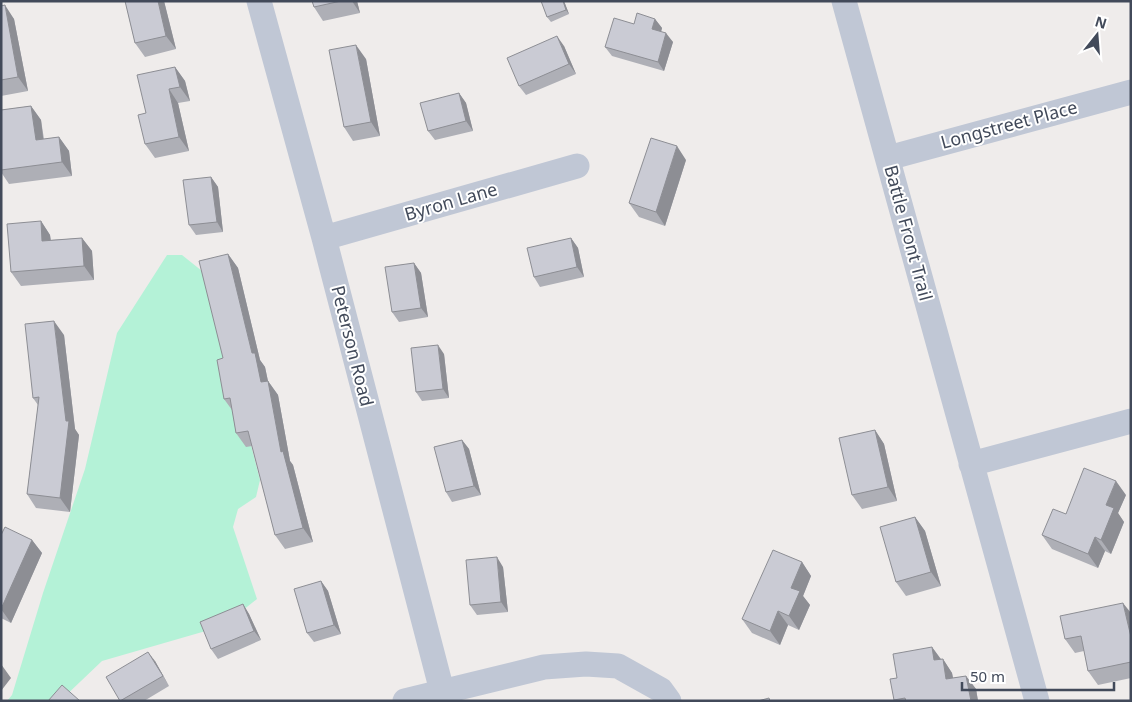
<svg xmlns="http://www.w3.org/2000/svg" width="1132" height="702" font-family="'Noto Sans',sans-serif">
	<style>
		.green { fill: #b4f2d7 }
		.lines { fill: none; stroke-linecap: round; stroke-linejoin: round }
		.minor { stroke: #c0c7d5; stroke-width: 25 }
		.wall { fill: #aeafb6 }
		.shaded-wall { fill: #8d8e94 }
		.building { fill: #cacbd4; stroke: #8d8e94 }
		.labels { text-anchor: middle; stroke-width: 4; stroke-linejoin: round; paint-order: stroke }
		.street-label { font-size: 18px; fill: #424a5a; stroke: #fff }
	</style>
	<rect width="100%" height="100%" fill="#efeceb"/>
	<path class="green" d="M167,255H182L207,275L260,480L256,497L238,509L233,527L257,599L223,626L102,661L60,701H7L12,695L43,593L85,469L117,333Z"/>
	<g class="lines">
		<path class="minor" d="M259,1L324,238L442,691
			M844,1L1037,701
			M888,158L1131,92
			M324,238L577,166
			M971,464L1131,421
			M405,701L544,667L586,664L618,666L661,690L669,701"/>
	</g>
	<path class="wall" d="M125,1H164L176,49L145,57L135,43Z
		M312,1H357L360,13L323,21L314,7Z
		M541,1H564L569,14L551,22L547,17Z
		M1,6L14,19L28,91L1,96Z
		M655,19L662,28L661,32L673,42L664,71L612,56L605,47L634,24Z
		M564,46L576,74L526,95L519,86Z
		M366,59L380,136L353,141L344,127Z
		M175,67L185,81L190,101L178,103L189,151L155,158L145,144L146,113Z
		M459,93L466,103L473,131L435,140L428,131Z
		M31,106L41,120L44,139L59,137L69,151L72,176L9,184L1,172V110Z
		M686,160L665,226L639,217L629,203Z
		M211,177L218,187L223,232L196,235L189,225Z
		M41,221L50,235L51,240L82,238L92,251L94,280L21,286L11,272Z
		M571,238L578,248L584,277L540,287L534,277Z
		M228,254L238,268L260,360L265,367L268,381L278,395L290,461L293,465L313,542L285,549L275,535L252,446L246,447L236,433L232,410L224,399L223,358Z
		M414,263L421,273L428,317L399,322L392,312Z
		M64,335L75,429L79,435L70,512L36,508L27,494L38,405L33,398Z
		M444,354L449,398L422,401L416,392Z
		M875,430L884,444L897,501L862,509L852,495Z
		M462,440L469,449L481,495L452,502L446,492Z
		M1126,495L1118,513L1124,522L1111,554L1105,551L1098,568L1052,549L1042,535Z
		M915,517L925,531L941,586L906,596L896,582Z
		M1,535L32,540L42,553L11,623L1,618Z
		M802,562L811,576L803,596L810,605L799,630L788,625L780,645L752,633L742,619Z
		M503,567L508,612L477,615L470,605Z
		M321,581L328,591L341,634L314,642L307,633Z
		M243,604L249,614L261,640L218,659L211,649Z
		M1131,613V678L1098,685L1088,671L1084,651L1075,653L1065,639Z
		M932,647L941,659H943L952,673L953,678L966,676L976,689L978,701H894V700L897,678Z
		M155,661L169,686L144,701H120Z"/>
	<path class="shaded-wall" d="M158,1H164L176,49L166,36Z
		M352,1H357L360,13Z
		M563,1H564L569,14L566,10Z
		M5,5L14,19L28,91L18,77Z
		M655,19L662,28L659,39L652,29Z
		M666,33L673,42L664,71L658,62Z
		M557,36L564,46L576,74L569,64Z
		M356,45L366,59L380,136L371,122Z
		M175,67L185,81L190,101L180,87Z
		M169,89L178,103L189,151L179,137Z
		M459,93L466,103L473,131L466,121Z
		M31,106L41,120L45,154L36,140Z
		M59,137L69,151L72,176L62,162Z
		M677,146L686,160L665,226L656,212Z
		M211,177L218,187L223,232L217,222Z
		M41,221L50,235L52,255L42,241Z
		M82,238L92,251L94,280L84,266Z
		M571,238L578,248L584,277L577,267Z
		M228,254L238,268L260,360L265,367L271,396L261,382L252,353Z
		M414,263L421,273L428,317L421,308Z
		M54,321L64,335L75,429L79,435L70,512L60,498L66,421Z
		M438,345L444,354L449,398L443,389Z
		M268,381L278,395L290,461L293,465L313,542L303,528L281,452Z
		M875,430L884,444L897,501L888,487Z
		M462,440L469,449L481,495L474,486Z
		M1116,481L1126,495L1118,513L1124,522L1111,554L1101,540L1106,505Z
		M915,517L925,531L941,586L931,572Z
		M1095,537L1105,551L1098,568L1088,554Z
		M32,540L42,553L11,623L1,609Z
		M497,557L503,567L508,612L501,602Z
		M802,562L811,576L803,596L810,605L799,630L789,616L791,588Z
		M321,581L328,591L341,634L334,625Z
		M1123,603L1131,613V637Z
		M243,604L249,614L261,640L254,631Z
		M778,611L788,625L780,645L770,631Z
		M932,647L942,661L934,660Z
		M148,652L155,661L169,686L163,676Z
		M943,659L952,673L956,693L946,679Z
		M1,664L11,678L1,691Z
		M966,676L976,689L978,701H971Z"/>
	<path class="building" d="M125,1H158L166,36L135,43Z
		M312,1H341L314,7Z
		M541,1H563L566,10L547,17Z
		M5,5L18,77L1,80V6Z
		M637,13L655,19L652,29L666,33L658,62L605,47L614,18L634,24Z
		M557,36L569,64L519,86L507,58Z
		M356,45L371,122L344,127L329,50Z
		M175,67L180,87L169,89L179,137L145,144L138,115L146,113L137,75Z
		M459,93L466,121L428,131L420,103Z
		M31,106L36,140L59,137L62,162L1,170V110Z
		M651,138L677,146L656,212L629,203Z
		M211,177L217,222L189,225L183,180Z
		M41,221L42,241L82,238L84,266L11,272L7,224Z
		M571,238L577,267L534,277L527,248Z
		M228,254L252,353H255L261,382L268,381L281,452L283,451L303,528L275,535L248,431L236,433L230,398L224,399L217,360L223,358L199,261Z
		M414,263L421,308L392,312L385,267Z
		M54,321L66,421H69L60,498L27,494L39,397L33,398L25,324Z
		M438,345L443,389L416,392L411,348Z
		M875,430L888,487L852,495L839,438Z
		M462,440L474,486L446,492L434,447Z
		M1084,468L1116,481L1106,505L1114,508L1101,540L1095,537L1088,554L1042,535L1053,509L1066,514Z
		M915,517L931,572L896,582L880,527Z
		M5,527L32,540L1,609V535Z
		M773,550L802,562L791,588L800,591L789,616L778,611L770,631L742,619Z
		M497,557L501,602L470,605L466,560Z
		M321,581L334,625L307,633L294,589Z
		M1123,603L1131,637V662L1088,671L1081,636L1065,639L1060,616Z
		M243,604L254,631L211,649L200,622Z
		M932,647L934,660L943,659L946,679L966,676L971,701H906L905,698L894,700L890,679L897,678L893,654Z
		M148,652L163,676L120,701L106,677Z
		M62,685L80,701H48Z
		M769,698L770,701H758Z"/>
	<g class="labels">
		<g class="street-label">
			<text transform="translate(1009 125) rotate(-15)" y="6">Longstreet Place</text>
			<text transform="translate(451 202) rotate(-16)" y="6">Byron Lane</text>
			<text transform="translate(908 233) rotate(75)" y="6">Battle Front Trail</text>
			<text transform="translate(352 346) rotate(76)" y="6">Peterson Road</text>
		</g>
	</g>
	<rect width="1132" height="702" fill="none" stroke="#424a5a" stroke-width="5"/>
	<g transform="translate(1097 35) rotate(17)" stroke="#ffffff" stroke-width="4" paint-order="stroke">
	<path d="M0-4L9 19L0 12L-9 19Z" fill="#424a5a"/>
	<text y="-8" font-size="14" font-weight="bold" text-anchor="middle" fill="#424a5a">N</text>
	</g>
	<path d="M962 682v8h152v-8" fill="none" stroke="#424a5a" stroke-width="2.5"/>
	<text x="970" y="682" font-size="15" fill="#424a5a" stroke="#ffffff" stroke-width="4" paint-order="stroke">50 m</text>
</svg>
